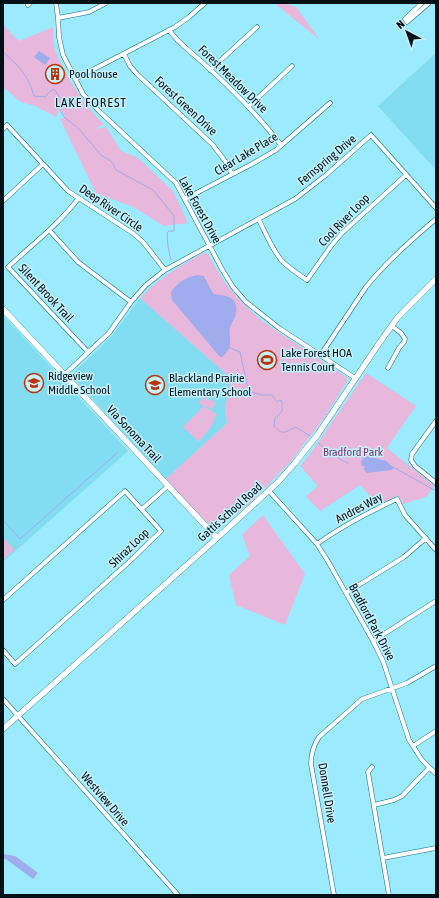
<svg xmlns="http://www.w3.org/2000/svg" width="439" height="898" font-family="'Asap Condensed',sans-serif">
	<style>
		.built { fill: #82dcf2 }
		.green { fill: #e7b8db }
		.water { fill: #9faced }
		.lines { fill: none; stroke-linecap: round; stroke-linejoin: round }
		.stream { stroke: #9faced; stroke-width: 1 }
		.street-casing { stroke: #126c7e; stroke-width: 5 }
		.secondary-casing { stroke: #126c7e; stroke-width: 6 }
		.street { stroke: #fff; stroke-width: 4 }
		.secondary { stroke: #fff; stroke-width: 5.5 }
		.labels { text-anchor: middle; stroke-width: 3; stroke-linejoin: round; paint-order: stroke }
		.poi-label { font-size: 12px; fill: #001116; stroke: #c5f2fe; text-anchor: start }
		.street-label { font-size: 12px; fill: #001116; stroke: #c5f2fe }
		.park-label { font-size: 12px; fill: #7e3670; stroke: #c5f2fe }
		.neighbourhood-label { font-size: 13px; letter-spacing: 1px; fill: #001116; stroke: #c5f2fe }
	</style>
	<rect width="100%" height="100%" fill="#9beafe"/>
	<path class="built" d="M436,53V170L378,106Z
		M140,298L231,378L225,409L227,423L166,479L71,375L112,336Z
		M3,315L128,451L3,562Z"/>
	<path class="green" d="M274,3H287V4L296,7L320,40Z
		M3,25L19,41L53,27C53,35 53,44 56,52C64,74 87,109 104,124L95,129L106,127L121,151L138,158L173,191L188,223L164,226L133,207L96,193L60,119L65,117L60,108L56,117L35,106L24,103L18,100L6,89H3Z
		M205,252L208,254C213,262 217,270 222,278C234,296 249,310 265,323L346,377L348,380L324,418L292,460L251,502L215,530L212,528L166,479L227,423L225,409L231,378L140,298C159,278 181,265 205,252Z
		M366,373L416,406L387,448L435,486L426,497L403,504L398,495L378,505L360,485L320,511L306,496L318,486L300,466L310,454Z
		M202,397L216,402L213,409L199,404Z
		M204,406L217,414L211,427L199,442L183,427Z
		M263,515L305,574L285,625L236,605L229,575L250,556L242,535Z
		M3,537L13,548V551L3,560Z"/>
	<path class="water" d="M39,51L50,58L45,65L34,57Z
		M198,275L204,276L211,290L214,294C226,296 239,296 236,314C235,319 231,323 230,328C228,340 235,347 222,357H220L172,300L171,292C178,282 186,277 198,275Z
		M368,456L386,461L394,468L391,470L367,473L363,468H364L365,466H362L361,462L363,458Z
		M3,854L15,856L38,873L33,879L3,857Z"/>
	<g class="lines">
		<path class="stream" d="M3,52C19,66 28,75 34,96L46,97L47,94L54,89L59,96L58,106L64,117L79,129L101,155L112,162L116,170L153,190L174,216V231H169L167,233L168,247L171,260
			M228,347L240,352L247,384L251,392L262,395H272L277,402L280,400L282,401V411L275,419L274,426C282,436 286,432 296,427L310,436
			M318,443L341,460L348,463
			M393,467L436,491
			M3,520L20,539L117,453"/>
		<defs>
			<path id="street" d="M56,3L58,18L59,37L63,55L83,94L99,111L176,183L223,271L233,287L246,302L279,328L355,378
				M422,3L405,19L407,22L429,3
				M28,5L30,3
				M58,18L89,12L106,3
				M169,30C178,43 190,51 202,62C231,88 258,115 281,145
				M124,54L130,66L137,74L213,145L225,161L232,174
				M210,70L257,27
				M75,79L175,27L189,17L205,3
				M248,107L292,66
				M3,129L7,125L68,191L134,234L143,242L165,270
				M78,199C58,225 32,245 8,267L88,352
				M185,199L252,164L276,150L330,103
				M3,201L43,164
				M259,220C266,234 272,249 282,261C289,268 298,274 307,280L331,246L342,233L406,175
				M49,230L78,262L131,302
				M320,356L366,287C386,262 411,240 436,219
				M388,368L399,348L404,342L405,339L401,333L392,326
				M64,375L109,333L131,302L146,285L165,270L295,199L326,175L371,135L436,208
				M436,421L412,454L411,460L415,466L436,483
				M269,491L317,544L329,563L373,641L383,661L409,740L422,760L436,774
				M142,509L168,486
				M317,544C342,526 369,512 397,499L405,515L436,550
				M346,593L404,557L426,538
				M3,600L125,491L161,531L129,562L15,664L3,650
				M373,641L436,601
				M3,699L178,895
				M413,746L436,731
				M372,767L368,772L389,895
				M374,805L394,800L402,796L429,768
				M383,858L436,848
				M334,895L311,764C311,753 313,746 319,737L362,699L407,683L436,666"/>
			<path id="secondary" d="M3,309L217,538
				M3,729L217,538L278,482L294,464L318,434L380,342L398,317L436,279"/>
		</defs>
		<use href="#street" class="street-casing"/>
		<use href="#secondary" class="secondary-casing"/>
		<use href="#street" class="street"/>
		<use href="#secondary" class="secondary"/>
	</g>
	<defs>
		<symbol id="building-ring" viewBox="-11 -11 22 22"><circle r="9.5" fill="#c5f2fe" stroke="#bd3406" stroke-width="1.5"/><path d="M-4-6H4V6H1V3H-1V6H-4ZM-2.5-4.3h1.7v1.8h-1.7ZM.8-4.3h1.7v1.8H.8ZM-2.5-1h1.7V.8h-1.7ZM.8-1h1.7V.8H.8Z" fill="#bd3406"/></symbol>
		<symbol id="stadium-ring" viewBox="-11 -11 22 22"><circle r="9.5" fill="#c5f2fe" stroke="#bd3406" stroke-width="1.5"/><path d="M0-5a6.5 5 0 1 0 0 10a6.5 5 0 1 0 0-10ZM-3.5-1.8h7v3.6h-7Z" fill="#bd3406"/></symbol>
		<symbol id="school-ring" viewBox="-11 -11 22 22"><circle r="9.5" fill="#c5f2fe" stroke="#bd3406" stroke-width="1.5"/><path d="M0-5L7-2L0 1L-7-2ZM-4 1L0 2.5L4 1V4Q0 6-4 4Z" fill="#bd3406"/></symbol>
	</defs>
	<g fill-rule="evenodd">
		<use href="#building-ring" x="44" y="63" width="22" height="22"/>
		<use href="#stadium-ring" x="256" y="349" width="22" height="22"/>
		<use href="#school-ring" x="23" y="372" width="22" height="22"/>
		<use href="#school-ring" x="144" y="374" width="22" height="22"/>
	</g>
	<g class="labels">
		<g class="poi-label">
			<text x="69" y="78">Pool house</text>
			<text x="281" y="357">Lake Forest HOA<tspan x="281" dy="14">Tennis Court</tspan></text>
			<text x="48" y="380">Ridgeview<tspan x="48" dy="14">Middle School</tspan></text>
			<text x="169" y="382">Blackland Prairie<tspan x="169" dy="14">Elementary School</tspan></text>
		</g>
		<g class="street-label">
			<text transform="translate(233 79) rotate(44)" y="4">Forest Meadow Drive</text>
			<text transform="translate(186 106) rotate(43)" y="4">Forest Green Drive</text>
			<text transform="translate(246 154) rotate(-31)" y="4">Clear Lake Place</text>
			<text transform="translate(327 160) rotate(-40)" y="4">Fernspring Drive</text>
			<text transform="translate(111 208) rotate(34)" y="4">Deep River Circle</text>
			<text transform="translate(200 210) rotate(61)" y="4">Lake Forest Drive</text>
			<text transform="translate(344 220) rotate(-46)" y="4">Cool River Loop</text>
			<text transform="translate(46 293) rotate(47)" y="4">Silent Brook Trail</text>
			<text transform="translate(134 434) rotate(47)" y="4">Via Sonoma Trail</text>
			<text transform="translate(359 508) rotate(-28)" y="4">Andres Way</text>
			<text transform="translate(230 512) rotate(-42)" y="4">Gattis School Road</text>
			<text transform="translate(129 548) rotate(-44)" y="4">Shiraz Loop</text>
			<text transform="translate(372 622) rotate(62)" y="4">Bradford Park Drive</text>
			<text transform="translate(327 793) rotate(81)" y="4">Donnell Drive</text>
			<text transform="translate(105 799) rotate(49)" y="4">Westview Drive</text>
		</g>
		<g class="park-label">
			<text x="353" y="456">Bradford Park</text>
		</g>
		<g class="neighbourhood-label">
			<text x="91" y="107">LAKE FOREST</text>
		</g>
	</g>
	<rect width="439" height="898" fill="none" stroke="#001116" stroke-width="8"/>
	<g transform="translate(407 32) rotate(319)" stroke="#c5f2fe" stroke-width="3" paint-order="stroke">
	<path d="M0-3L7 15L0 10L-7 15Z" fill="#001116"/>
	<text y="-6" font-size="11" font-weight="bold" text-anchor="middle" fill="#001116">N</text>
	</g>
</svg>
